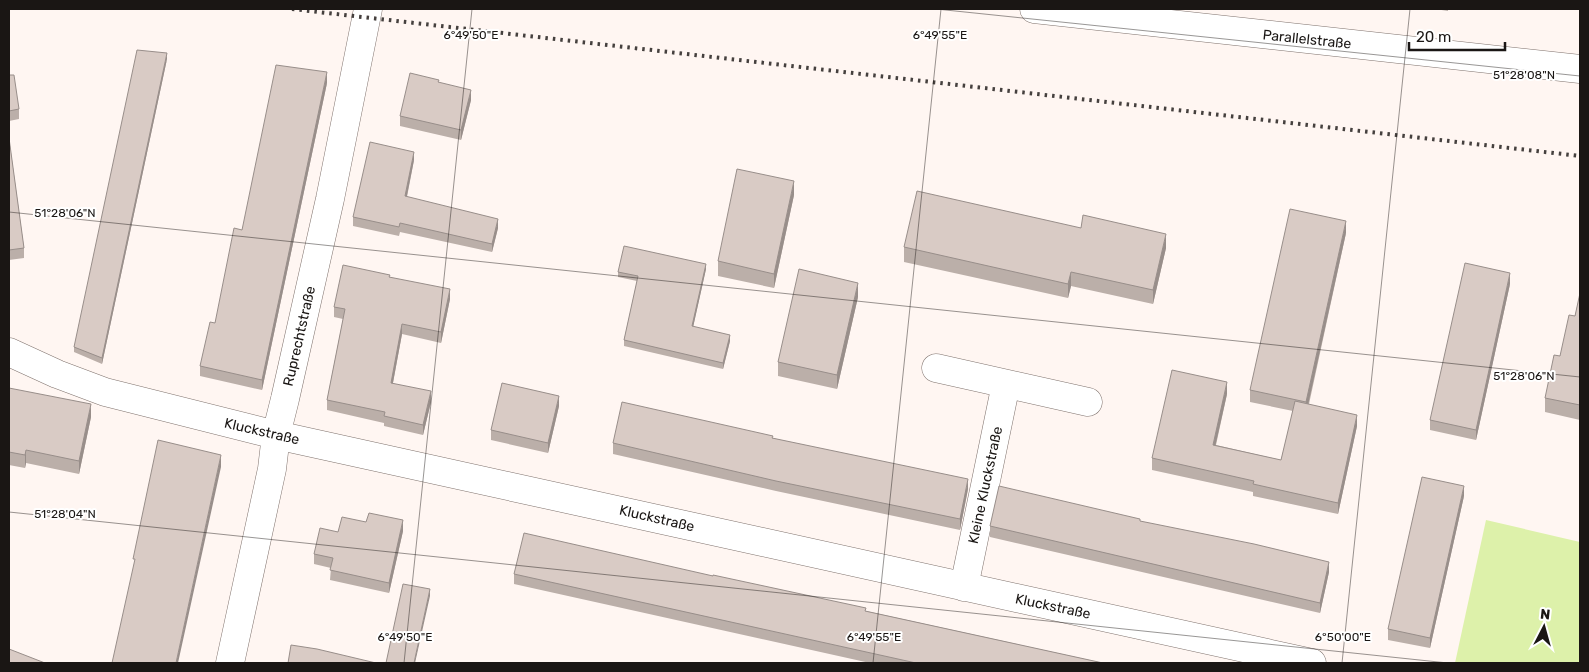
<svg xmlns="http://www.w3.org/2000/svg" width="1589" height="672" font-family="Rubik,sans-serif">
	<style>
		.park { fill: #ddf1aa }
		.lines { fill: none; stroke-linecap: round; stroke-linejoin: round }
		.minor-casing { stroke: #7f726d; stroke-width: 29 }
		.minor { stroke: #fff; stroke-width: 28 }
		.rail { stroke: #45403e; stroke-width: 4; stroke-dasharray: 2.5 5; stroke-linecap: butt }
		.wall { fill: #bbafa9 }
		.shaded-wall { fill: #988e8a }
		.building { fill: #d9cbc5; stroke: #988e8a }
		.ticks { fill: none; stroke: #1a1614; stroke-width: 1; stroke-opacity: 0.45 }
		.labels { text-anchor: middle; stroke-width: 4; stroke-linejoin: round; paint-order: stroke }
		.street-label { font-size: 14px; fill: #1a1614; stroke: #fff }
		.ticks-label { font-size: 12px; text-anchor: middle; fill: #1a1614; stroke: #fff; stroke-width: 4; stroke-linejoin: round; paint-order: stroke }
	</style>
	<rect width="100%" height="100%" fill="#fff6f2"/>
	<path class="park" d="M1486,520L1580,542V663H1455Z"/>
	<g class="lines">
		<defs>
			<path id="minor" d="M1034,9L1580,69
				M9,352L57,374L105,392L276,435L1312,663
				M936,368L1088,402
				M964,587L1006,384
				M230,663L272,469L276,435L285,399L330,199L368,9"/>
		</defs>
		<use href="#minor" class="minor-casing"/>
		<use href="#minor" class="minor"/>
		<path class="rail" d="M292,9L1580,156"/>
	</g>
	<path class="wall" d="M1435,9H1448V11Z
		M167,59L102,364L74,352V347Z
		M9,75L19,109V119L9,121Z
		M327,83L262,390L200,376V366L215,323L242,230Z
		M439,83L471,100L461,140L400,126V116Z
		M9,138L24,248V258L9,260Z
		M414,160L407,197L498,228L492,252L400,232L399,236L353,226V217Z
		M794,195L774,288L718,276V261Z
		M1346,233L1309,404L1357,426L1338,514L1253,496V492L1152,470V458L1227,394L1216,445L1281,460L1293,411L1250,402V390Z
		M904,247L1166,248L1153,304L1071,286L1068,298L904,262Z
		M706,269L693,327L730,341L723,369L624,346V340L637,281L618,277V272Z
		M390,277L450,299L441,343L402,334L393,383L431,402L423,435L384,426V423L327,410V400L343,319L334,317V307Z
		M1510,284L1476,440L1430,430V420Z
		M1580,293V420L1545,412V398L1575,316Z
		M858,297L837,389L778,376V362Z
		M9,388L91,417L79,474L26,463L25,468L9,465Z
		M559,406L548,453L491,440V430Z
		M773,438L968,489L960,530L776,491L613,454V443Z
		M1464,496L1430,648L1388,640V629Z
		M1140,521L1329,572L1320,613L990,537V526Z
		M403,531L389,593L330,580L331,568L314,564V554L338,532Z
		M514,574L866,611L1103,663H870L514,584Z"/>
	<path class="shaded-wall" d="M167,53V59L102,364V358Z
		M327,72V83L262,390V380Z
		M471,90V100L461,140V130Z
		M414,152V160L405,205V196Z
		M794,181V195L774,288V274Z
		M498,219V228L492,252V244Z
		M1346,221V233L1306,414V402Z
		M1166,234V248L1153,304V290Z
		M706,264V269L692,332V326Z
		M1071,272V286L1068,298V284Z
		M1510,273V284L1476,440V430Z
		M858,283V297L837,389V375Z
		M450,289V299L441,343V332Z
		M402,324V334L391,393V383Z
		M730,335V341L723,369V363Z
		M1227,382V394L1213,456V445Z
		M431,391V402L423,435V425Z
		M559,396V406L548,453V443Z
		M91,404V417L79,474V461Z
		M1357,415V426L1338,514V503Z
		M26,450V463L25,468V455Z
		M221,455V467L178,663H176Z
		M968,479V489L960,530V519Z
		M1464,486V496L1430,648V638Z
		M403,520V531L389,593V583Z
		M1329,562V572L1320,613V603Z
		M430,589V596L415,663H414Z"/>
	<path class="building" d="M137,50L167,53L102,358L74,347Z
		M276,65L327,72L262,380L200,366L210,322L215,323L234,228L242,230Z
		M410,73L439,80L438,82L471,90L461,130L400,116Z
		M9,75H14L19,109L9,111Z
		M9,138L24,248L9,250Z
		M370,142L414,152L405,196L498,219L492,244L400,223L399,227L353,217Z
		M737,169L794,181L774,274L718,261Z
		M917,191L1081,228L1083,215L1166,234L1153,290L1071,272L1068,284L904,247Z
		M1290,209L1346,221L1306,402L1250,390Z
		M624,246L706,264L692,326L730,335L723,363L624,340L638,276L618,272Z
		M1465,263L1510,273L1476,430L1430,420Z
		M343,265L390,275L389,277L450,289L441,332L402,324L391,383L431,391L423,425L384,416L385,412L327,400L345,309L334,307Z
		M799,269L858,283L837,375L778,362Z
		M1580,293V405L1545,398L1554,355L1560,356L1569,315L1575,316Z
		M1172,370L1227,382L1213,445L1281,460L1295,401L1357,415L1338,503L1253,484L1254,481L1152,458Z
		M502,383L559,396L548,443L491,430Z
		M9,388L91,404L79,461L26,450L25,455L9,452Z
		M622,402L773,436L772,438L968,479L960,519L776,481L613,443Z
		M158,440L221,455L176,663H112L135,559H133Z
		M1422,477L1464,486L1430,638L1388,629Z
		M999,486L1140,519V521L1254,544L1329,562L1320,603L990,526Z
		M369,513L403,520L389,583L330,570L333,558L314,554L320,528L338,532L342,517L366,522Z
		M524,533L713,576V575L866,608L865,611L1103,663H916L514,574Z
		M403,584L430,589L414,663H386Z
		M291,645L317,649L376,663H288Z
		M9,649L45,663H9Z"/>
	<path class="ticks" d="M936,9L1580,76M9,212L1580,377M9,512L1448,663M404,663L472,9M873,663L941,9M1342,663L1410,9"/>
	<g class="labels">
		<g class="street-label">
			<text transform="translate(1307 39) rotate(6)" y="5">Parallelstraße</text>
			<text transform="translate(299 336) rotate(-77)" y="5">Ruprechtstraße</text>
			<text transform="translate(262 431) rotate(13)" y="5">Kluckstraße</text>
			<text transform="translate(985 485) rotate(-78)" y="5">Kleine Kluckstraße</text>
			<text transform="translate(657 518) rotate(13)" y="5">Kluckstraße</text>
			<text transform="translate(1053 606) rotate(12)" y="5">Kluckstraße</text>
		</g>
	</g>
	<g class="ticks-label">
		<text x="471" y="39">6°49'50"E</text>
		<text x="940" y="39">6°49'55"E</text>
		<text x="1524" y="79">51°28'08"N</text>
		<text x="65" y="217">51°28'06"N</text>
		<text x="1524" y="380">51°28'06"N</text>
		<text x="65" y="518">51°28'04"N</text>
		<text x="405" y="641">6°49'50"E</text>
		<text x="874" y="641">6°49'55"E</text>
		<text x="1343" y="641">6°50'00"E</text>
	</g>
	<rect width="1589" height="672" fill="none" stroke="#1a1614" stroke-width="20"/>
	<g transform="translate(1544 627) rotate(6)" stroke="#ffffff" stroke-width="4" paint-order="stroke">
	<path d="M0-4L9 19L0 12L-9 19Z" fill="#1a1614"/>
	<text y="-8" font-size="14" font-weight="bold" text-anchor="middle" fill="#1a1614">N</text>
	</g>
	<path d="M1409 42v8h96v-8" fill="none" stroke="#1a1614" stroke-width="2.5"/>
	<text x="1416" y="42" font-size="15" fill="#1a1614" stroke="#ffffff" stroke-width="4" paint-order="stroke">20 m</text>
</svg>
